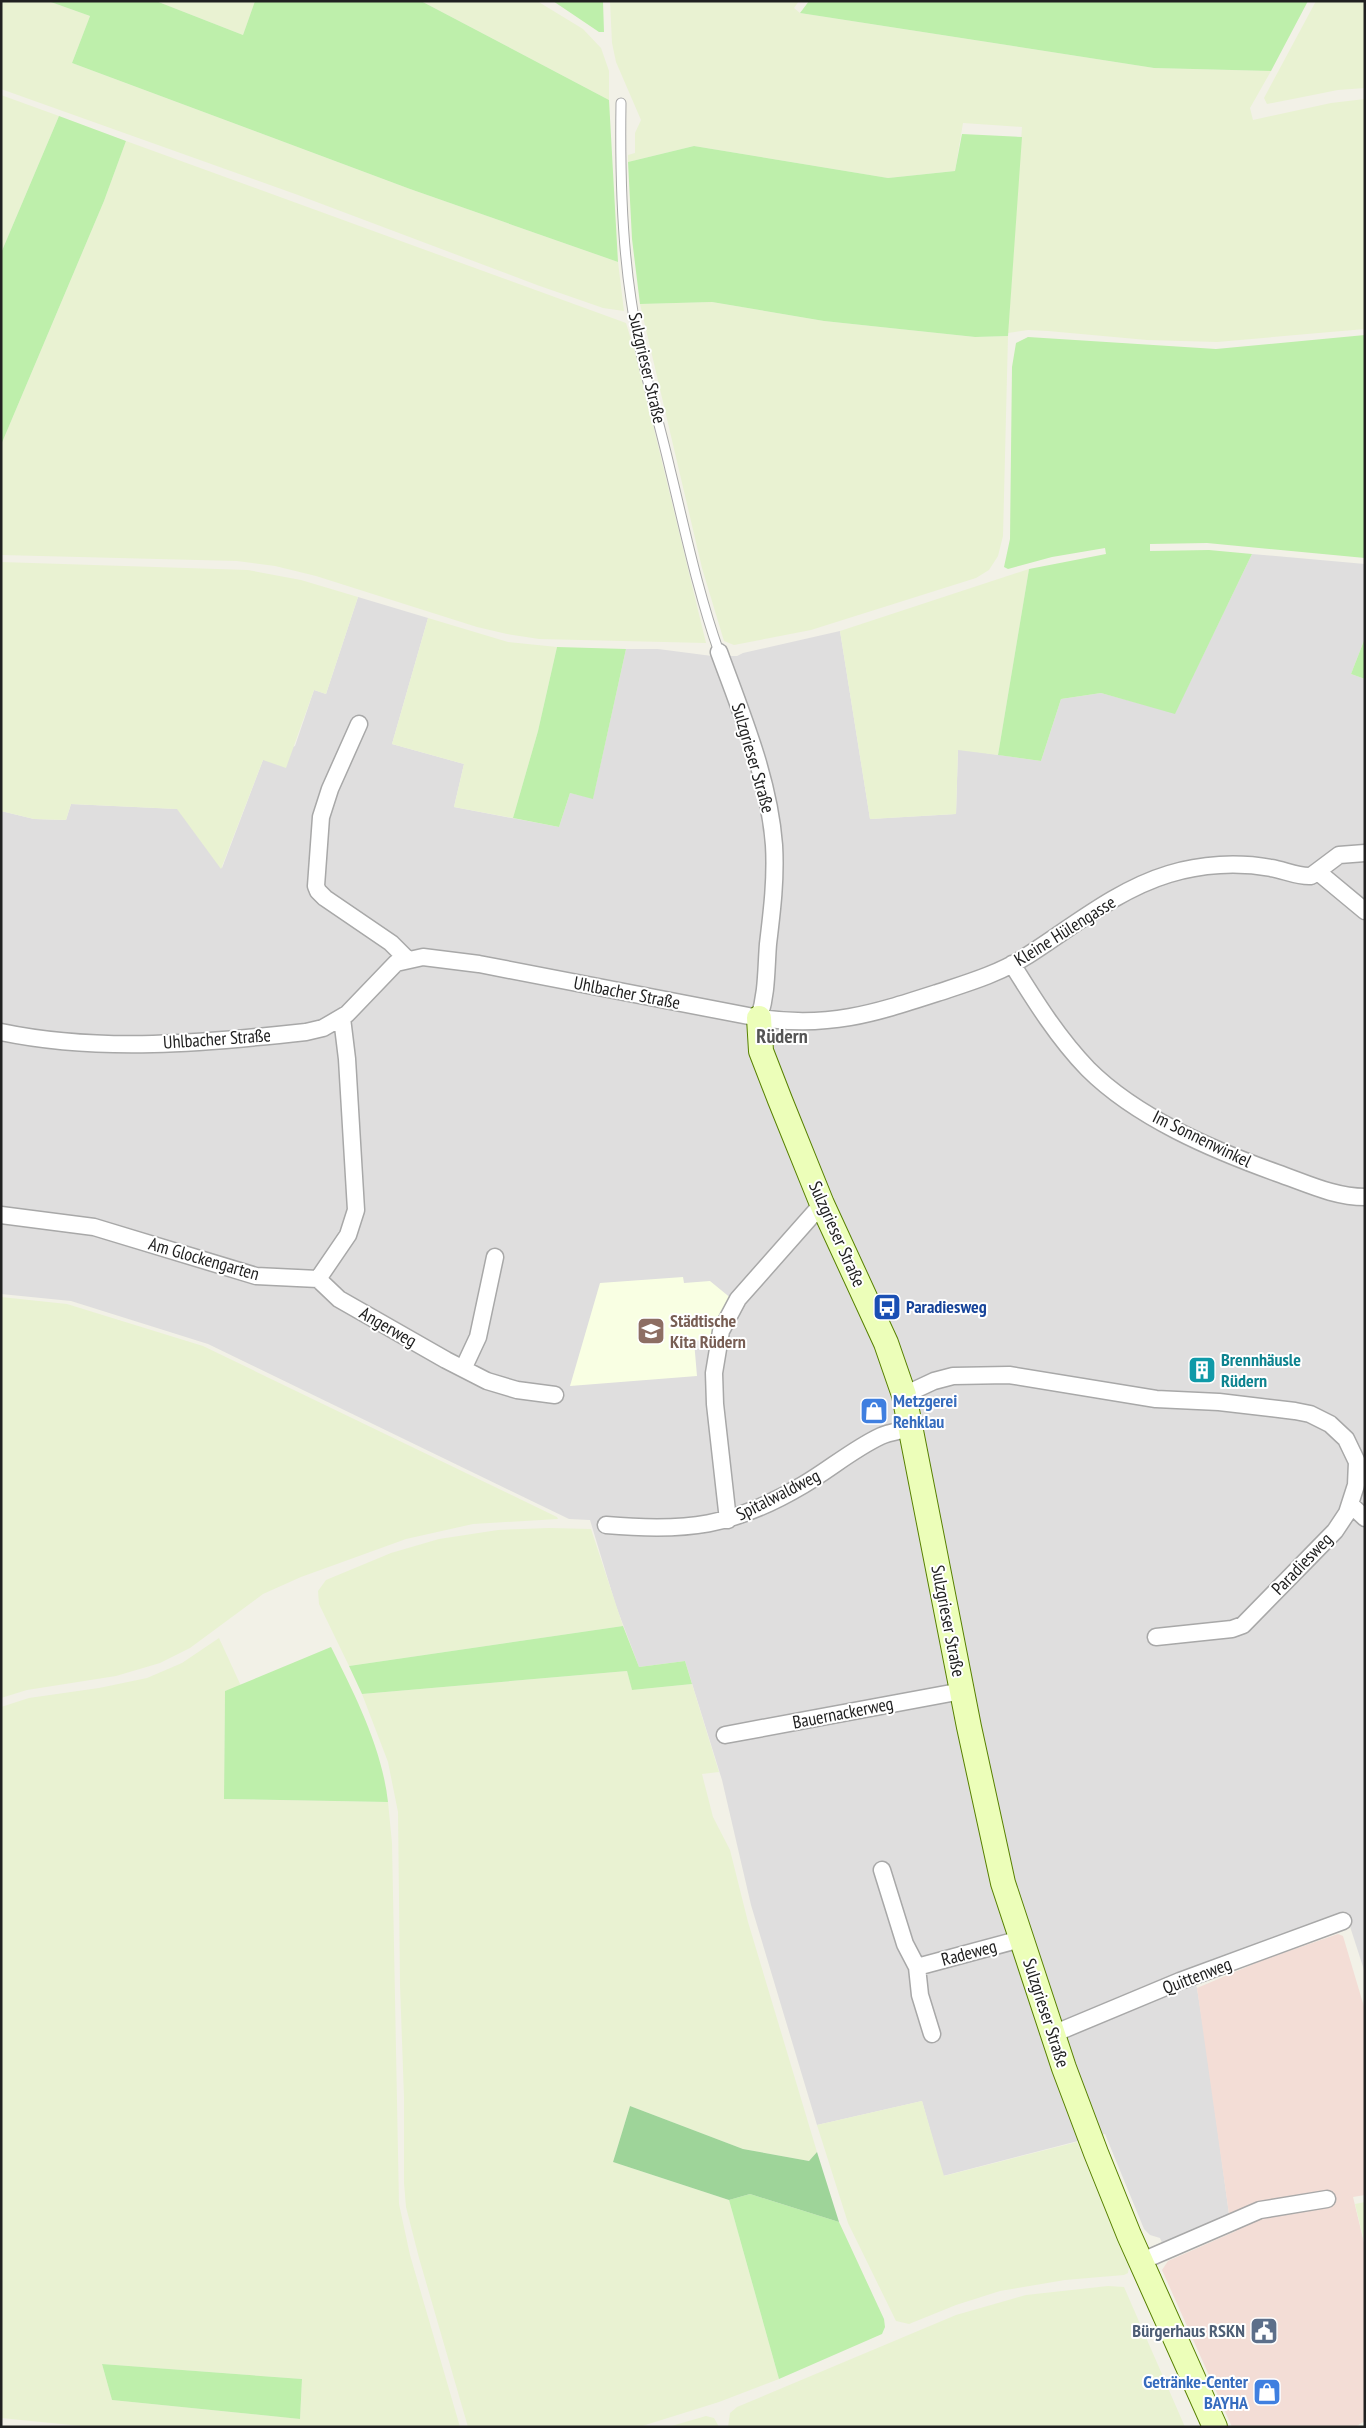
<svg xmlns="http://www.w3.org/2000/svg" width="1366" height="2428" font-family="'PT Sans Narrow',sans-serif">
	<style>
		.residential { fill: #dfdede }
		.commercial { fill: #f3ddd6 }
		.education { fill: #f9ffe3 }
		.farmland { fill: #e9f2d2; fill-rule: evenodd }
		.grass { fill: #beefab }
		.forest { fill: #9ed499 }
		.lines { fill: none; stroke-linecap: round; stroke-linejoin: round }
		.lane-casing { stroke: #a8a8a8; stroke-width: 11 }
		.street-casing { stroke: #a8a8a8; stroke-width: 19 }
		.secondary-casing { stroke: #578000; stroke-width: 26 }
		.lane { stroke: #fff; stroke-width: 9 }
		.street { stroke: #fff; stroke-width: 16 }
		.secondary { stroke: #ecfeb9; stroke-width: 24 }
		.labels { text-anchor: middle; stroke-width: 4; stroke-linejoin: round; paint-order: stroke }
		.street-label { font-size: 18px; fill: #212121; stroke: #fff }
		.transit-label { font-size: 18px; font-weight: bold; fill: #164399; stroke: #fff; text-anchor: start }
		.education-label { font-size: 18px; font-weight: bold; fill: #785e54; stroke: #fff; text-anchor: start }
		.culture-label { font-size: 18px; font-weight: bold; fill: #0d838f; stroke: #fff; text-anchor: start }
		.shop-label { font-size: 18px; font-weight: bold; fill: #366cbe; stroke: #fff; text-anchor: start }
		.service-label { font-size: 18px; font-weight: bold; fill: #4e5e75; stroke: #fff; text-anchor: end }
		.quarter-label { font-size: 20px; font-weight: bold; fill: #545454; stroke: #fff }
	</style>
	<rect width="100%" height="100%" fill="#f2f1e7"/>
	<path class="residential" d="M1252,554L1365,564V638L1351,674L1365,679V1973L1345,1911L1190,1970L1197,1988L1206,2044L1229,2214L1162,2243L1160,2238L1150,2235L1144,2229L1105,2134L943,2176L922,2101L817,2125L751,1905L722,1780L685,1661L639,1667L616,1606L590,1520L569,1519L208,1344L71,1301L1,1294V811L34,819L66,820L71,804L178,809L222,868L263,760L295,746L314,690L326,694L358,597L428,618L392,744L464,764L454,807L559,827L570,793L593,798L626,649H658L712,656H737L743,653L840,631L870,819L956,814L958,749L1041,761L1061,699L1101,693L1175,713Z"/>
	<path class="commercial" d="M1338,1934L1343,1936L1365,2010V2195L1353,2197L1365,2247V2421L1355,2427H1232L1162,2270L1168,2261L1236,2231L1229,2214L1197,1988L1263,1960Z"/>
	<path class="education" d="M683,1277L684,1283L710,1281L732,1299L714,1339L694,1341L697,1376L570,1386L600,1283Z"/>
	<path class="farmland" d="M1,1H48L90,16L72,63L410,189L618,262L624,311L603,308L537,285L298,195L1,89Z
		M156,1H255L243,35Z
		M421,1H537L542,4L583,29L601,48L609,71V100Z
		M610,1H799L794,8L800,13L1154,68L1271,71L1250,108L1253,120L1331,103L1365,99V329L1217,342L1147,340L1048,331L1028,330L1008,333L1022,127L963,123L955,171L888,178L694,146L628,162V155L635,153V133L641,120L616,62L612,43Z
		M1316,1H1365V88L1338,90L1267,104L1264,98L1272,83Z
		M1,95L59,116L1,253Z
		M126,141L626,323L637,359L706,643L539,639L507,634L477,627L316,576L275,566L237,561L1,555V445L104,201Z
		M712,302L824,321L975,337L1008,336L1003,536L998,556L989,570L976,578L811,630L734,645L724,641L702,568L640,304Z
		M1,562L248,570L301,580L358,597L326,694L314,690L286,768L263,760L221,869L177,809L71,804L66,820L34,819L1,811Z
		M1029,569L998,755L958,750L956,814L870,819L840,631Z
		M428,618L508,642L557,647L538,731L513,818L454,807L464,764L392,744Z
		M1,1297L67,1304L203,1346L557,1517L558,1519L473,1524L406,1539L301,1577L263,1594L190,1648L160,1663L116,1676L27,1690L1,1698Z
		M549,1528L591,1529L623,1626L349,1666L319,1604L318,1591L326,1580L391,1553L439,1539L498,1530Z
		M219,1638L241,1686L225,1691L224,1799L388,1802L392,1843L399,2204L410,2255L460,2427H91L1,2418V1707L29,1698L99,1688L147,1678L182,1663ZM102,2364L302,2379L300,2419L112,2400Z
		M627,1671L632,1690L692,1684L719,1772L702,1774L713,1817L730,1850L748,1922L817,2152L809,2161L743,2149L630,2106L613,2162L729,2200L779,2379L719,2402L639,2427H468L419,2258L406,2207L404,2183V2097L400,1985L398,1812L388,1762L362,1694Z
		M922,2101L944,2176L1077,2142L1129,2267L1128,2273L1124,2275L1065,2280L1000,2291L956,2305L909,2324L896,2321L848,2223L817,2125Z
		M1365,2202V2245L1355,2204Z
		M1108,2286L1124,2287L1185,2427H728L730,2413L737,2407L956,2315L1026,2295Z
		M706,2416L714,2418L719,2427H668Z"/>
	<path class="grass" d="M48,1H156L243,35L255,1H421L609,100L618,262L410,189L72,63L90,16Z
		M553,1H603L604,32H599Z
		M809,1H1308L1271,71L1154,68L800,13Z
		M59,116L126,141L104,201L1,445V253Z
		M962,134L1022,137L1008,336L975,337L824,321L712,302L640,304L632,239L628,162L694,146L888,178L955,171Z
		M1365,335V558L1207,543L1150,544V551L1209,550L1252,554L1175,714L1101,693L1061,699L1041,761L998,755L1029,569L1106,554L1105,548L1052,557L1008,569L1004,567L1010,539L1012,367L1016,343L1028,337L1216,349Z
		M1365,638V679L1351,674Z
		M557,647L626,649L593,799L570,793L559,827L513,818L538,731Z
		M623,1626L639,1667L685,1661L692,1684L632,1690L627,1671L362,1694L349,1666Z
		M331,1647C355,1695 382,1748 388,1802L224,1799L225,1691Z
		M750,2194L839,2222L884,2319L885,2327L882,2334L779,2379L729,2200Z
		M102,2364L302,2379L300,2419L112,2400Z"/>
	<path class="forest" d="M630,2106L743,2149L809,2161L817,2152L839,2222L750,2194L729,2200L613,2162Z"/>
	<g class="lines">
		<defs>
			<path id="lane" d="M621,103C620,168 621,234 631,299C639,356 657,413 670,469C685,530 698,593 719,652"/>
			<path id="street" d="M719,652C742,715 769,779 774,845C776,879 772,911 768,944C766,970 767,993 759,1018
				M359,724L330,789L321,817L316,886L318,891L325,898L391,943L407,959
				M1318,872L1365,911
				M1012,964C1035,1001 1058,1038 1088,1069C1137,1118 1213,1150 1277,1173C1306,1183 1334,1197 1365,1197
				M1,1032C101,1053 205,1043 306,1032L323,1028L347,1014L396,963L423,957L479,964L759,1018C829,1028 872,1014 937,993C967,983 998,974 1025,957C1071,928 1116,890 1169,874C1201,864 1238,862 1271,868C1284,870 1298,877 1311,876L1339,855L1365,853
				M1,1215L94,1227L256,1276L318,1279
				M318,1279L348,1235L356,1210L347,1059L342,1018
				M318,1279L339,1299L446,1360L487,1381L517,1390L555,1395
				M464,1367L478,1337L495,1257
				M904,1395L934,1381L953,1376L1009,1375L1156,1399L1219,1402L1295,1411L1310,1414L1330,1424L1346,1439L1357,1462L1356,1485L1347,1513L1335,1531L1243,1625L1232,1629L1156,1637
				M1350,1504L1365,1518
				M728,1520L715,1404L714,1373L721,1331L738,1299L822,1204
				M606,1525C687,1532 732,1527 803,1485C829,1470 853,1449 881,1436C890,1432 901,1431 910,1428
				M725,1735L962,1691
				M882,1870L905,1944L917,1967L920,1995L932,2034
				M917,1967L1021,1939
				M1053,2034L1180,1981L1343,1921
				M1142,2261L1260,2210L1327,2199"/>
			<path id="secondary" d="M759,1018L761,1051L780,1100L822,1204L886,1343L904,1395L969,1727L1003,1883L1064,2068L1096,2153L1129,2235L1215,2427"/>
		</defs>
		<use href="#lane" class="lane-casing"/>
		<use href="#street" class="street-casing"/>
		<use href="#secondary" class="secondary-casing"/>
		<use href="#lane" class="lane"/>
		<use href="#street" class="street"/>
		<use href="#secondary" class="secondary"/>
	</g>
	<defs>
		<symbol id="bus-square" viewBox="-11 -11 22 22"><rect x="-9" y="-9" width="18" height="18" rx="4" fill="#1a4fb4" stroke="#fff"/><path d="M-5-6H5V4H4V6H2V4H-2V6H-4V4H-5ZM-3.5-4V0h7V-4ZM-3.5 1.2v1.5H-2V1.2ZM2 1.2v1.5H3.5V1.2Z" fill="#fff"/></symbol>
		<symbol id="school-square" viewBox="-11 -11 22 22"><rect x="-9" y="-9" width="18" height="18" rx="4" fill="#8d6e63" stroke="#fff"/><path d="M0-5L7-2L0 1L-7-2ZM-4 1L0 2.5L4 1V4Q0 6-4 4Z" fill="#fff"/></symbol>
		<symbol id="building-square" viewBox="-11 -11 22 22"><rect x="-9" y="-9" width="18" height="18" rx="4" fill="#0f9aa8" stroke="#fff"/><path d="M-4-6H4V6H1V3H-1V6H-4ZM-2.5-4.3h1.7v1.8h-1.7ZM.8-4.3h1.7v1.8H.8ZM-2.5-1h1.7V.8h-1.7ZM.8-1h1.7V.8H.8Z" fill="#fff"/></symbol>
		<symbol id="shop-square" viewBox="-11 -11 22 22"><rect x="-9" y="-9" width="18" height="18" rx="4" fill="#3f7fe0" stroke="#fff"/><path d="M-5-2.5h2.3a2.7 3.5 0 0 1 5.4 0H5L5.5 6h-11ZM-1.5-2.5h3a1.5 2.3 0 0 0-3 0Z" fill="#fff"/></symbol>
		<symbol id="civic-square" viewBox="-11 -11 22 22"><rect x="-9" y="-9" width="18" height="18" rx="4" fill="#5c6f8a" stroke="#fff"/><path d="M-.6-6.5H3V-4.5H.6V-3L4-1V1h2V6H-6V1h2V-1L-.6-3ZM-1.2 2.5V6h2.4V2.5Z" fill="#fff"/></symbol>
	</defs>
	<g fill-rule="evenodd">
		<use href="#bus-square" x="871" y="1291" width="32" height="32"/>
		<use href="#school-square" x="635" y="1315" width="32" height="32"/>
		<use href="#building-square" x="1186" y="1354" width="32" height="32"/>
		<use href="#shop-square" x="858" y="1395" width="32" height="32"/>
		<use href="#civic-square" x="1248" y="2315" width="32" height="32"/>
		<use href="#shop-square" x="1251" y="2376" width="32" height="32"/>
	</g>
	<g class="labels">
		<g class="street-label">
			<text transform="translate(647 368) rotate(77)" y="6">Sulzgrieser Straße</text>
			<text transform="translate(753 758) rotate(74)" y="6">Sulzgrieser Straße</text>
			<text transform="translate(1065 931) rotate(-32)" y="6">Kleine Hülengasse</text>
			<text transform="translate(627 993) rotate(11)" y="6">Uhlbacher Straße</text>
			<text transform="translate(217 1039) rotate(-4)" y="6">Uhlbacher Straße</text>
			<text transform="translate(1202 1139) rotate(26)" y="6">Im Sonnenwinkel</text>
			<text transform="translate(837 1234) rotate(66)" y="6">Sulzgrieser Straße</text>
			<text transform="translate(204 1259) rotate(16)" y="6">Am Glockengarten</text>
			<text transform="translate(388 1327) rotate(30)" y="6">Angerweg</text>
			<text transform="translate(778 1495) rotate(-27)" y="6">Spitalwaldweg</text>
			<text transform="translate(1302 1564) rotate(-46)" y="6">Paradiesweg</text>
			<text transform="translate(948 1621) rotate(79)" y="6">Sulzgrieser Straße</text>
			<text transform="translate(843 1713) rotate(-11)" y="6">Bauernackerweg</text>
			<text transform="translate(969 1953) rotate(-15)" y="6">Radeweg</text>
			<text transform="translate(1197 1976) rotate(-21)" y="6">Quittenweg</text>
			<text transform="translate(1046 2013) rotate(72)" y="6">Sulzgrieser Straße</text>
		</g>
		<g class="transit-label">
			<text x="906" y="1313">Paradiesweg</text>
		</g>
		<g class="education-label">
			<text x="670" y="1327">Städtische<tspan x="670" dy="21">Kita Rüdern</tspan></text>
		</g>
		<g class="culture-label">
			<text x="1221" y="1366">Brennhäusle<tspan x="1221" dy="21">Rüdern</tspan></text>
		</g>
		<g class="shop-label">
			<text x="893" y="1407">Metzgerei<tspan x="893" dy="21">Rehklau</tspan></text>
			<text x="1248" y="2388" text-anchor="end">Getränke-Center<tspan x="1248" dy="21">BAYHA</tspan></text>
		</g>
		<g class="service-label">
			<text x="1245" y="2337">Bürgerhaus RSKN</text>
		</g>
		<g class="quarter-label">
			<text x="782" y="1043">Rüdern</text>
		</g>
	</g>
	<rect width="1366" height="2428" fill="none" stroke="#212121" stroke-width="5"/>
</svg>
